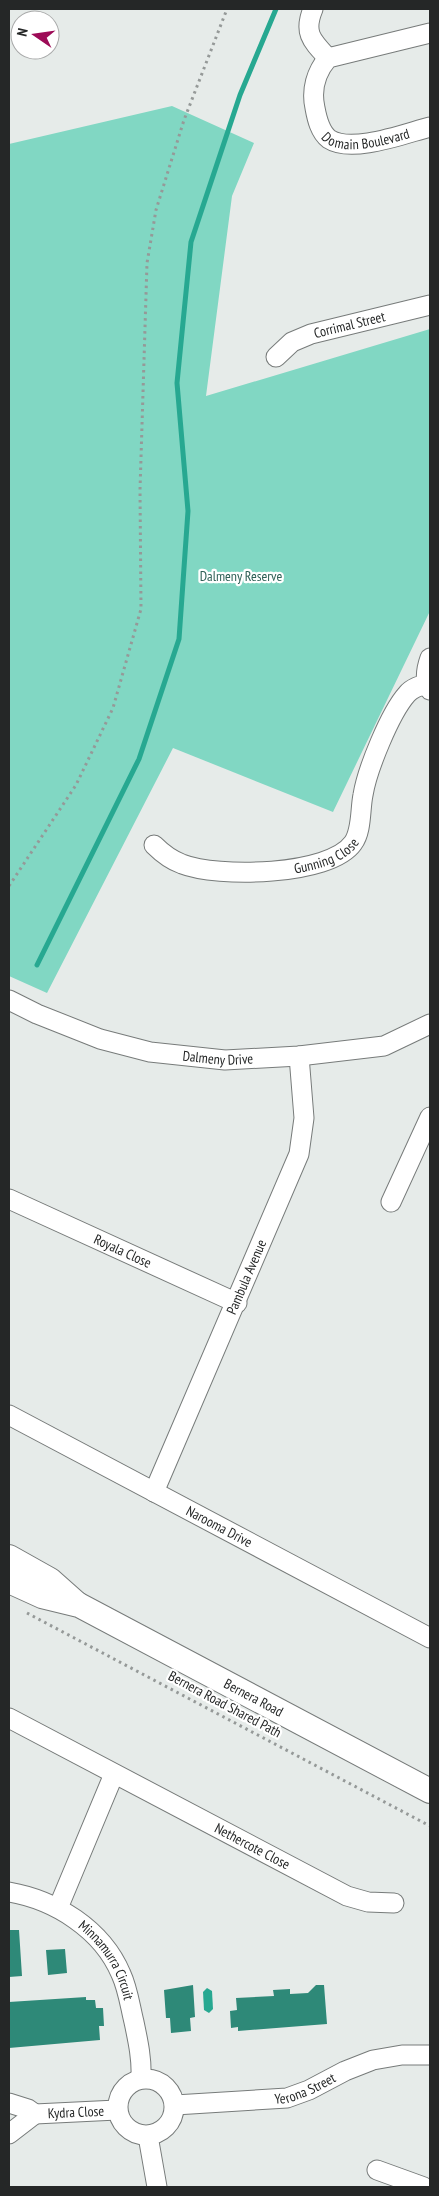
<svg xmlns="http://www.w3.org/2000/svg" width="439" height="2196" font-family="'PT Sans Narrow',sans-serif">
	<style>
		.green { fill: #81d7c3 }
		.water { fill: #27a891 }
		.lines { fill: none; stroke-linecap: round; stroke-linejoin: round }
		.stream { stroke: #27a891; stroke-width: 5 }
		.building { fill: #2e8978 }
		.minor-casing { stroke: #777b7a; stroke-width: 21 }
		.major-casing { stroke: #777b7a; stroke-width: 26 }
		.path { stroke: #959998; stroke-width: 3; stroke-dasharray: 2.5 4; stroke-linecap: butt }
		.minor { stroke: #fff; stroke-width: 19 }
		.major { stroke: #fff; stroke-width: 24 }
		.labels { text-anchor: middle; stroke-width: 4.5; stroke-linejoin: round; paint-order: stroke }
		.street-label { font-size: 14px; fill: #252727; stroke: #fff }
		.park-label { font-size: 14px; fill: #2f6056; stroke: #fff }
	</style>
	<rect width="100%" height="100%" fill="#e6ebe9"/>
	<path class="green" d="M172,106L254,143L232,196L206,396L430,329V611L333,812L173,748L47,993L9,976V144Z"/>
	<path class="water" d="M207,1988L212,1991L213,2009L209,2013L204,2010L203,1992Z"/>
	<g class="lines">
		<path class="stream" d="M37,965L139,759L179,639L188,511L177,383L191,242L240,95L276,9"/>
	</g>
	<path class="building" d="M9,1930H19L22,1976L9,1977Z
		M65,1949L67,1973L48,1975L46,1950Z
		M193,1985L195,2017L190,2018L191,2031L171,2033L170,2018H166L164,1990Z
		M316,1985H324L327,2024L238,2031V2027L231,2028L230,2011L237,2010L236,1998L274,1996L273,1990L290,1989V1994L308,1993Z
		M86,1997V2000H95L96,2008H103L104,2026H99L100,2040L9,2048V2002Z"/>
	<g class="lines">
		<defs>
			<g id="minor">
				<path d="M313,9C303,33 312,41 328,58"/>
				<path id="s1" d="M430,33L328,58C316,72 311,90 315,108C317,119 320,132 329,139C352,154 406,133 430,127"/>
				<path id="s2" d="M276,357L292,342L311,334L430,305"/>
				<path d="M430,658C426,669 424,680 430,690"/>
				<path id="s3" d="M154,845C162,853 171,860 182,864C217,878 330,876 353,843C362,831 360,809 363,795C367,770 390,713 407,694C412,688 419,686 426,684"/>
				<path id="s4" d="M9,1000L37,1014L100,1039L150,1052L225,1060L299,1056L384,1046L430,1024"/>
				<path id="s5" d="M9,1199L237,1303"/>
				<path d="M391,1202L430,1117"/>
				<path id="s6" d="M9,1415L430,1638"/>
				<path id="s7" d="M154,1492L299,1154L304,1118L299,1056"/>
				<path id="s8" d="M9,1718L347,1896L368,1902L394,1903"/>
				<path id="s9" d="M9,1892C55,1900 102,1929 121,1974C128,1989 130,2006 134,2022C138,2041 142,2059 141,2079"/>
				<path d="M58,1908L114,1774"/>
				<circle cx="146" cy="2107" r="28"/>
				<path d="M9,2103L28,2109L35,2114L9,2134"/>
				<path id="s10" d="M175,2105L287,2098L309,2090L345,2071L373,2060L402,2055H430"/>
				<path id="s11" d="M35,2114L117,2110"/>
				<path d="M148,2136L157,2187"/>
				<path d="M377,2170L424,2187"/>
			</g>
			<g id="major">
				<path d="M9,1557L50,1580L77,1604"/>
				<path id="s12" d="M9,1581L42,1596L79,1605L430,1791"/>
			</g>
		</defs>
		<use href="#minor" class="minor-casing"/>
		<use href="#major" class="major-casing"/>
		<path class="path" d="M9,886L76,785L113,708L141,609L140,490L147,263L156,210L184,120L227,9
			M27,1613L430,1826"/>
		<use href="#minor" class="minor"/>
		<use href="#major" class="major"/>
	</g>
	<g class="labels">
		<g class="street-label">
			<text dy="5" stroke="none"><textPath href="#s1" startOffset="231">Domain Boulevard</textPath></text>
			<text dy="5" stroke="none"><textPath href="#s2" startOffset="82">Corrimal Street</textPath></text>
			<text dy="5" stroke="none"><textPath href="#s3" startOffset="182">Gunning Close</textPath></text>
			<text dy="5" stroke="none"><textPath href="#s4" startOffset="219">Dalmeny Drive</textPath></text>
			<text dy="5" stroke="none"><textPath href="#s5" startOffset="125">Royala Close</textPath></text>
			<text dy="5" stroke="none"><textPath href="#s7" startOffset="234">Pambula Avenue</textPath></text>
			<text dy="5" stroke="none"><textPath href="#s6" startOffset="238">Narooma Drive</textPath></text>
			<text dy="5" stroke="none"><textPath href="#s12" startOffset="272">Bernera Road</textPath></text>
			<text transform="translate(225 1704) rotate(28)" y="5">Bernera Road Shared Path</text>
			<text dy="5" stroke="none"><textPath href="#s8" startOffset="275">Nethercote Close</textPath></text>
			<text dy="5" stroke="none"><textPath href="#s9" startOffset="125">Minnamurra Circuit</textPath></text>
			<text dy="5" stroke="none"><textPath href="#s10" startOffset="132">Yerona Street</textPath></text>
			<text dy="5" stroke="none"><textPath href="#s11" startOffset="41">Kydra Close</textPath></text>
		</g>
		<g class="park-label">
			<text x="241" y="581">Dalmeny Reserve</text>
		</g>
	</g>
	<rect width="439" height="2196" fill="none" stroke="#252727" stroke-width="20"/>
	<g transform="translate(35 35) rotate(283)"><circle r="24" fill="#ffffff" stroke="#a8a9a9"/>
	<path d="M0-4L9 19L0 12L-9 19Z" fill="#9d0b57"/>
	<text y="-8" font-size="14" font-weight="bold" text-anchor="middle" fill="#252727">N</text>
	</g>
</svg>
